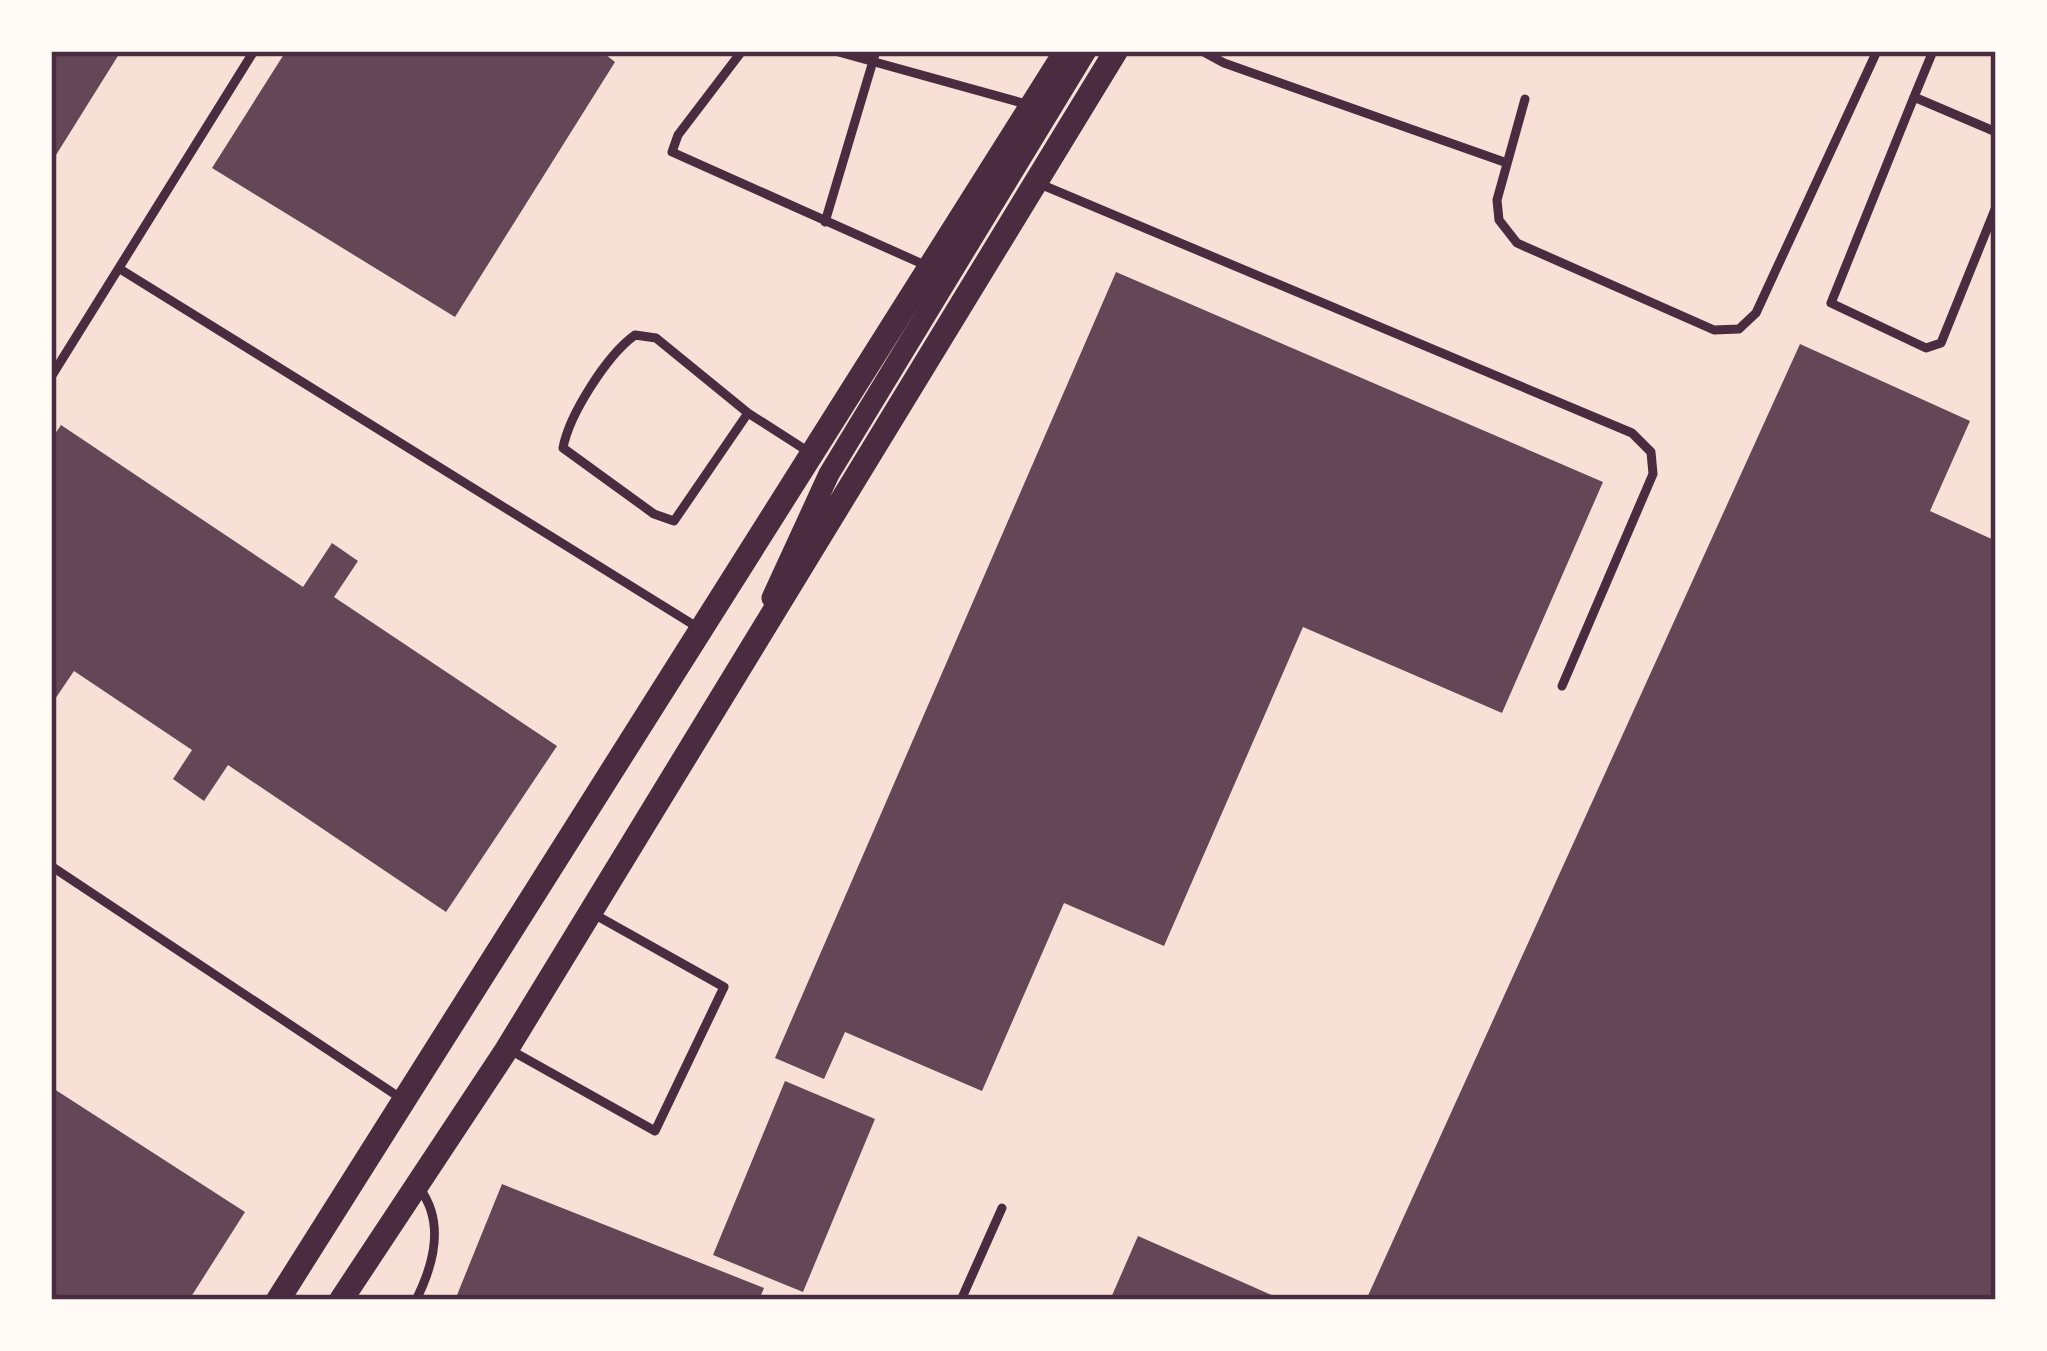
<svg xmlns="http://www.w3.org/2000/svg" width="2047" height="1351" font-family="'Golos Text',sans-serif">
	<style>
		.building { fill: #644757 }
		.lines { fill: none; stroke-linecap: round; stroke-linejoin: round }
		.service { stroke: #4a2c40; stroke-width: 9 }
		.tertiary { stroke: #4a2c40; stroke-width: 21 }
		.secondary { stroke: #4a2c40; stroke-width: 24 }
		.neatline { fill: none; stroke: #4a2c40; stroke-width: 4.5 }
	</style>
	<rect width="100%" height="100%" fill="#f7e1d7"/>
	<path class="building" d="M51,51H121L51,163Z
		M286,51H601L615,62L455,317L212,168Z
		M1116,272L1603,482L1502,713L1303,627L1164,946L1064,903L982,1091L845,1032L824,1079L775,1058Z
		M1800,344L1970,421L1930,511L1996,541V1300H1366Z
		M61,425L303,587L332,543L358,561L334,597L557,746L446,912L228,765L204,801L173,779L192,750L74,671L51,705V440Z
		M785,1081L875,1119L803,1292L713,1255Z
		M51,1087L245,1212L189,1300H51Z
		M502,1184L764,1288L759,1300H455Z
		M1138,1236L1283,1300H1110Z"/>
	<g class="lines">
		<path class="service" d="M742,51L678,135L672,152L927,266
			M835,51L1026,104
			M1202,51L1224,63L1507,163
			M1914,97L1933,51
			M1525,99L1497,200L1499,220L1517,243L1714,330L1739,329L1756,313L1877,51
			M1996,132L1914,97L1831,303L1926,348L1941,343L1996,207
			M1040,184L1632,433L1651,452L1653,474L1562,686
			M825,222L876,51
			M120,269L697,627
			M51,377L254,51
			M748,413L674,521L654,514L563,448C569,415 607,355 635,335L656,338L748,413L812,454
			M51,866L402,1099
			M512,1051L655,1131L724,987L592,913
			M416,1300C434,1264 445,1223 420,1189
			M961,1300L1002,1208"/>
		<path class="tertiary" d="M772,598L829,474L1086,51"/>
		<path class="secondary" d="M278,1300L1066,51
			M341,1300L507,1049L1116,51"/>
	</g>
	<rect width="2047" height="1351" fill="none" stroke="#fffaf5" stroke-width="108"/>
	<rect x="54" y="54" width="1939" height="1243" class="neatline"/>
</svg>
